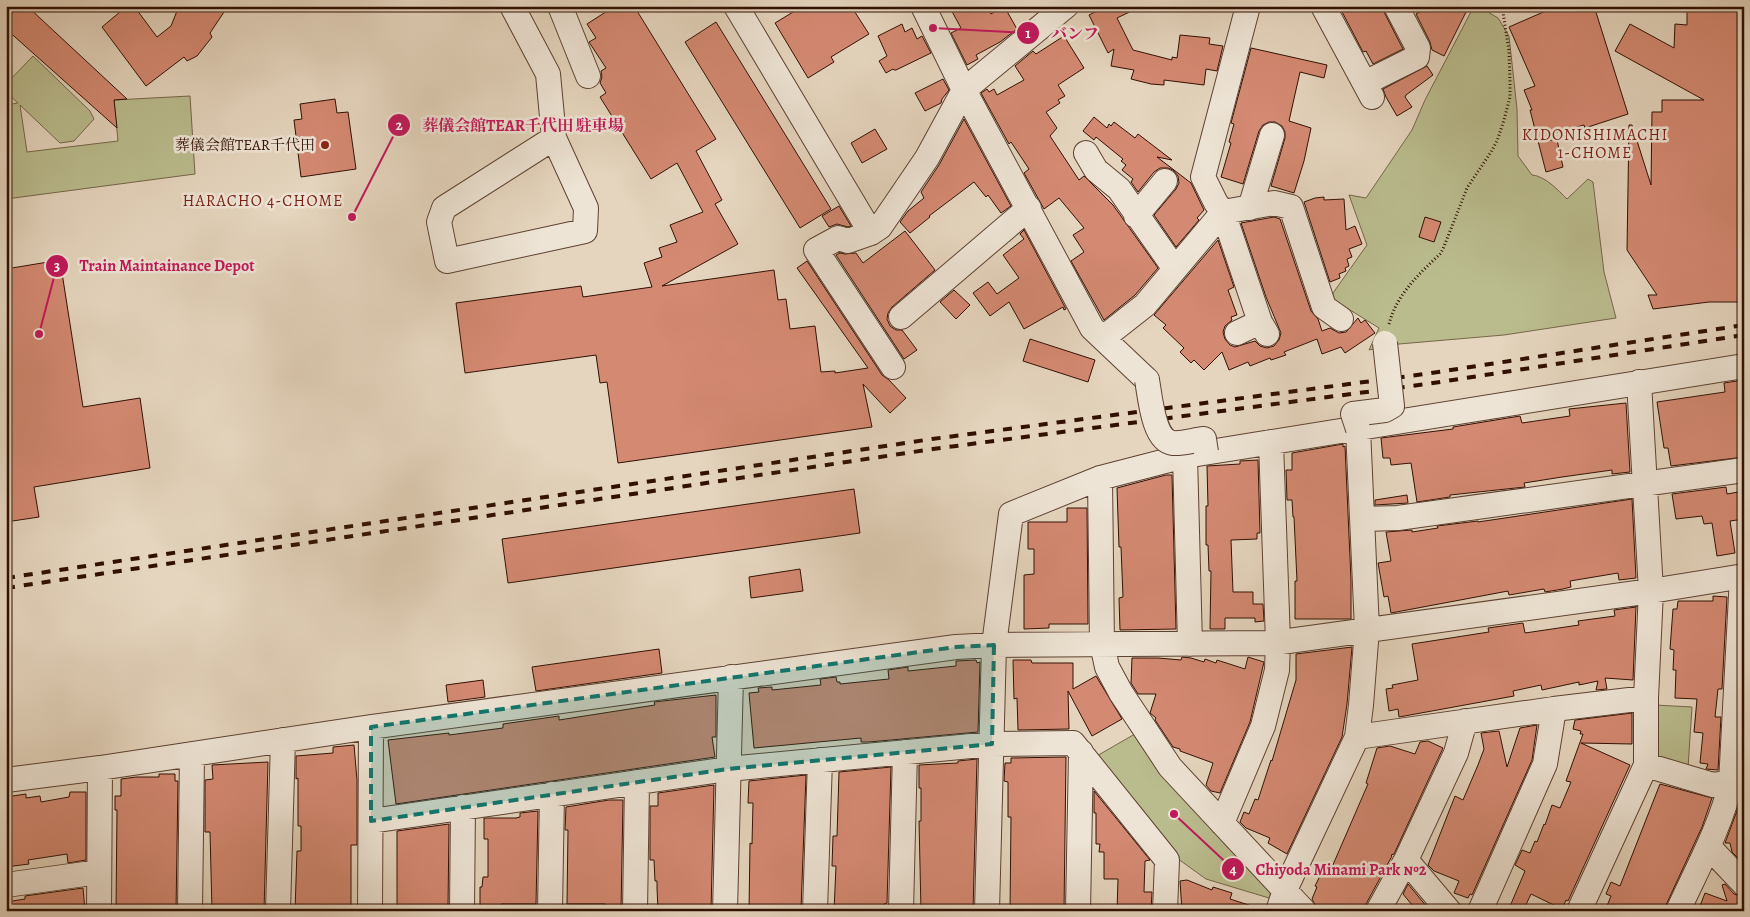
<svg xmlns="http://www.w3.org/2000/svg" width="1750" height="917" font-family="Alegreya,'Noto Serif JP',serif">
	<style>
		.green { fill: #babc8e; stroke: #766648 }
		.building { fill: #d48972; stroke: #311003 }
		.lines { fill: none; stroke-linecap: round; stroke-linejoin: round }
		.minor-casing { stroke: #5e4132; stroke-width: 26 }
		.path { stroke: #311003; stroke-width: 3; stroke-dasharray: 1 2.5; stroke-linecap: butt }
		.minor { stroke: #eee4d5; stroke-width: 24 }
		.rail { stroke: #311003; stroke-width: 4; stroke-dasharray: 9 9; stroke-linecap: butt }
		.minor-bridge-casing { stroke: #5e4132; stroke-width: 26; stroke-linecap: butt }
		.minor-bridge { stroke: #eee4d5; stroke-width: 24 }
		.marked { fill: #0f766e; fill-opacity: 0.2; stroke: #0f766e; stroke-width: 4; stroke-dasharray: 10 6; stroke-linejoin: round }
		.poi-dot { fill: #8f2418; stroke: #eee4d5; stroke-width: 2 }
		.labels { text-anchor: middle; stroke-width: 5; stroke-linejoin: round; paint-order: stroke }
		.poi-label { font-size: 15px; fill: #311003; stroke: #eee4d5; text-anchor: end }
		.neighbourhood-label { font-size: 16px; letter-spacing: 1px; fill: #7a1f14; stroke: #eee4d5 }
		.leader { fill: none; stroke: #c2185b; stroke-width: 2 }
		.callout-dot { fill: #c2185b; stroke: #eee4d5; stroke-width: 2 }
		.mark-label { font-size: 15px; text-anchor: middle; font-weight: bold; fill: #fff }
		.callout-label { font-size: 16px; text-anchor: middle; font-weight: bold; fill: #c2185b; stroke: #eee4d5; stroke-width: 5; stroke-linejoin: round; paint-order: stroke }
	</style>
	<rect width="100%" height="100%" fill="#e5d5be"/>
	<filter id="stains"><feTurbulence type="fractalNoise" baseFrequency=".004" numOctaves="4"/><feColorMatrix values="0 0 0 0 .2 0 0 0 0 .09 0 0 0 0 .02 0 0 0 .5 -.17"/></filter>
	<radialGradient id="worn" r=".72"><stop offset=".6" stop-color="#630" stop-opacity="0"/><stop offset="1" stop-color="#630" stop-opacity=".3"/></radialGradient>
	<path class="green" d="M1474,6H1478L1498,18L1509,36L1517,109L1518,156L1532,175C1545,176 1558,190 1567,199L1588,179L1593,182L1604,272L1616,318L1504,335L1399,344L1369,350L1379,328L1334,300L1333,293L1367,245L1349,195L1366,198L1412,130L1425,100Z
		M33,56L90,111L94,119L74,141L60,143L20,105L27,152L118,141L114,100L190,96L195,174L6,199V105L18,103L6,92V84Z
		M1655,705L1692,707L1688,768L1662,760L1652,752Z
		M1140,731L1274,882L1269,898L1206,879L1174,856L1095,757Z"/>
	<path class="building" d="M6,6H27L127,99L114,100L117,128L6,29Z
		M127,6H134L157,37L171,26L179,6H228L210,33L212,37L197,56L187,61L184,57L146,86L102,27Z
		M615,6H634L716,139L696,151L722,200L715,204L738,244L662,286L774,270L778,300L786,299L790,329L815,326L821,372L835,371V373L868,368L797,268L807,261L882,375L889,380L906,398L890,413L863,384L872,427L618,463L607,382L600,383L596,355L465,373L456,303L581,286L583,297L652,287L644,263L662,257L659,248L677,242L670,225L703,212L677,163L651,179L600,97L606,93L600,83L602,77L601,71L606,68L589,42L596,38L587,24Z
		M803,6H851L869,34L831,57L834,62L808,78L775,23Z
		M949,6H986L991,14L1004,6L1017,29L1000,42L976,55L978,59L967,65L951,33L961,28Z
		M1107,6H1142L1117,18L1133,50L1172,60V57L1177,58L1180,35L1210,38L1209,44L1223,46L1217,71L1206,69L1204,85L1164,80V85L1151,84L1131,79L1134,70L1111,66L1114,49L1108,53L1089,15Z
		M1339,6H1382L1384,12L1403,49L1373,64L1366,51L1363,52Z
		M1431,6H1469L1444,56L1432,50L1430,42L1416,14Z
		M1547,6H1594L1628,114L1585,128L1584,125L1555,133L1556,137L1546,140H1557L1563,167L1546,172L1530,110H1532L1524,90L1535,86L1509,27L1548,10Z
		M1687,6H1744V302H1709L1653,309L1648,295H1657L1627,250L1629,125H1632L1651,185L1652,112H1662V100H1704L1615,51L1630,24L1674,48L1675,24L1687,25Z
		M716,22L831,209L800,228L685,42Z
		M902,24L905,32L912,28L917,39L922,36L931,53L896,70H894L893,69L886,73L879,61L887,56L878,36Z
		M1064,36L1084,68L1058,85L1065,96L1058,100L1060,103L1046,112L1057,128L1050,136L1079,180L1084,176L1113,205L1158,268L1135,295L1104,320L1071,261L1084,252L1073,235L1084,228L1059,198L1044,209L1024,173L1029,169L1011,142L1009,144L981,93L987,89L989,92L994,89L997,95L1024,80L1015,66L1033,51L1036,54Z
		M1251,48L1327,65L1324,78L1300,72L1289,121L1311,128L1304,161L1294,193L1271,186L1285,138V132L1282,126L1275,122H1269L1263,125L1259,131L1243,184L1221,177L1231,143L1229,142L1234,124L1231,123Z
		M1427,66L1433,75L1406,95L1405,97L1412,107L1397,116L1386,97L1383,89Z
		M943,79L949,90L942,99L941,103L925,111L915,93Z
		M335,99L337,113L348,112L356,169L301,177L294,120L302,119L300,104Z
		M1094,117L1107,128L1109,124L1111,126L1114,122L1135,138L1138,134L1172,160L1157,157L1191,183L1204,210L1197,218L1199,220L1176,247L1154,215L1176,189L1179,183L1178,176L1173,170L1168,168H1160L1154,172L1138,192L1131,182L1133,179L1122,170L1126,165L1121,161L1123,159L1096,137L1094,140L1083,131Z
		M964,119L1011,206L1001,213L988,195L986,197L974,182L929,216L930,217L910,233L900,222L908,211L924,198L921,192L939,165Z
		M875,129L887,149L862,163L851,143Z
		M1324,197V200L1344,199L1346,230L1355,226L1362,244L1349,249L1352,257L1347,259L1349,266L1345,268L1346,271L1339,274L1340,278L1330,282L1304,202L1315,198Z
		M839,206L851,226L848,227L837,224L829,227L822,216Z
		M1274,217L1280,219L1311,311L1318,319L1322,331L1330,328L1339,333L1346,332L1358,318L1361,323L1365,320L1375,333L1345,353L1341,347L1322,354L1317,339L1284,352L1286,355L1271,360L1270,358L1250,366L1248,362L1229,370L1222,352L1204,370L1194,360L1191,363L1180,352L1184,348L1163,328L1166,325L1154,315L1218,240L1234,287L1228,290L1237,315L1231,317L1232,320L1225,326L1223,332L1225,339L1230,345L1235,347L1255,341L1260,346L1267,348L1274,346L1279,340L1281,333L1266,297L1241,223Z
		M1425,217L1441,222L1434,242L1419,237Z
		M1024,230L1066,309L1064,310L1063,307L1024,329L1009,302L990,316L973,293L988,282L997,294L1019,278L1003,255L1024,239L1020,234Z
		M905,231L935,270L892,307L888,313L887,319L890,326L896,330H902L917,350L904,359L836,255L840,253L845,254L856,253L863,263Z
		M60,260L83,407L140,398L150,468L34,487L39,517L6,522V269Z
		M954,290L970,305L956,319L940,302Z
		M1030,339L1095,360L1088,382L1023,361Z
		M1744,380V457L1671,466L1668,448H1664L1657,402L1725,392L1724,383Z
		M1626,403L1630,472L1612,474V470L1562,477L1524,483L1525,487L1450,495V497L1417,502L1411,463L1391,465L1390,458H1383L1381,438L1453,429V427L1520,416L1522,423L1570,416L1569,409Z
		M1343,444V447L1345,446L1351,580V619H1295V581H1297L1294,517H1293L1292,500H1287L1286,470H1292V453Z
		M1258,460L1260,533H1257V539L1231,540L1233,592H1253V604H1263L1264,621L1255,622V618H1225V629H1210L1211,571H1209L1208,545H1206V506H1208L1207,466L1240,464V461Z
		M1166,475H1172L1176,629L1120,630L1119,598L1123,597L1121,547H1119L1117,488Z
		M1726,487L1727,494L1744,491V519L1730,521L1735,553L1717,556L1712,523L1704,524L1702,516L1676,519L1672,494Z
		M854,489L860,533L508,583L502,539Z
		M1407,495L1408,503L1375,505V500Z
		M1632,499L1636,578L1619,580L1618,573L1570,581L1571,587L1563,589L1545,592L1544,589L1509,595L1508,591L1391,613L1388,596L1384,597L1378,563L1391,561L1386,532L1412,530V532L1438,528L1437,526L1478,521V522Z
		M1067,508H1087L1088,624H1049V628L1024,629V575L1034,574V549H1028V522H1067Z
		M800,569L803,591L751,598L749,577Z
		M1713,596L1727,597L1722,689H1718L1715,717H1721L1718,770L1706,769L1708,764L1700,763L1703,733L1694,732L1697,699L1675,698L1676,670H1673L1674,650L1670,649L1673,609H1677L1678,601H1713Z
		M1636,607L1633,680L1605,678L1607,689L1596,690L1598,681L1579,685V682L1542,690L1541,685L1513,691L1514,696L1399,717L1398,709L1389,711L1386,689L1393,688L1392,685L1418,680L1412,644L1489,632L1488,628L1523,623L1525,633L1579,625L1578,621L1615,616L1614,610Z
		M1352,647L1347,704L1342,737L1287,854L1268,843L1270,838L1246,828L1240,822L1244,812L1249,814L1255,799L1258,800L1271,760L1272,761L1296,680V654Z
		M659,649L662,673L536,691L532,667Z
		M1182,657L1191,658L1204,662L1205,659L1216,663L1217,660L1245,669L1248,657L1264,662L1250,722L1220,793L1211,791L1206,785L1213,763L1180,751V749L1173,747L1155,720L1156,718L1150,713L1156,694H1138L1131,683L1132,658H1158L1181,660Z
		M976,660L977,663L980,662L978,732L869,742H861V738L754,748L749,693L759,692L758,688L772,687V690L821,685L820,679L836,677L837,682H840V684L889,679L888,670L908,667V671L956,666V661Z
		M1013,660H1031L1032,663H1073V689L1096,676L1122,719L1092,736L1068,691L1069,729L1018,730L1017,698L1014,699Z
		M483,680L485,697L448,702L446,685Z
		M716,695V737H712L715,757L396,804L388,740L449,733V735L503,728V724L559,716V720L655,705L654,702Z
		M1632,713V744L1581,743L1630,765L1568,901L1566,900L1562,909L1531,894L1523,911H1508L1525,871L1515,865L1522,850L1530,853L1535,841L1537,842L1544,824L1545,825L1552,805L1560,808L1571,782L1566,781L1583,734H1580L1581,731L1573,729L1575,720Z
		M1537,725L1532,760L1472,895L1470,894L1468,898L1454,893L1459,881L1434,871L1428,865L1455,796L1463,800L1478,765L1484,749L1481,733L1499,731L1507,767L1520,728Z
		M1428,741L1443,748L1394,854L1391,855L1392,856L1366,904L1364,911H1321L1317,909L1312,899L1317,887L1315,886L1326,864L1332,867L1368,784L1366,783L1377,748L1390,746L1415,754L1420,742Z
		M354,745L357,780V845H351V908L295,911L297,851H301V826H298V778L296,779V756L333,753V747Z
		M1066,757L1064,911H1010L1011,817H1008V782L1004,781L1005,763H1011V758Z
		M977,759L973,911H921L919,821H921V788H919V765L958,763V761Z
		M268,762L264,911H212L210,832H205V780L213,779L212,765Z
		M891,767L887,903L884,904V911H834L836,866H832L833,836H837L839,772Z
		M159,774H175V781H178L176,911H116L117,810H115V796H121V779L136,777H159Z
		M806,775L801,909L771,908V911H749L750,843L752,844L753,803H748L749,781Z
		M1660,784L1712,798L1702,827L1666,905L1664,911H1605L1611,896L1606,894L1611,882L1620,886Z
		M714,785L711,911H658L657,888V881H655L654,860H650V806H658V793Z
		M1094,791L1150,860L1145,861L1144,892H1152L1151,911H1117L1118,879H1104V852H1099L1100,844H1096V813H1094Z
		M70,792H86V860L68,863L67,854L28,860L29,864L6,867V797L26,794V798L40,796L41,802L69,797Z
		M1744,799V864L1732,852L1730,843H1725L1741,800Z
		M609,800H623L621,911H605V904H567L568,830H565L566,807Z
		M538,811L536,904H501V908L480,907V887H482L483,877H488V839H484V818H516L520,817V813Z
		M449,824L448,908H415V911H397V831Z
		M1187,880L1212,890L1213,887L1232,893L1230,899L1258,908L1257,911H1182L1180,881Z
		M1408,884L1427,907L1422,911H1417L1403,894Z
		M1725,884L1734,894L1744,897V911H1698L1705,893L1727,901L1722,885Z
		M83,888L85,911H6V902L25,899V896Z"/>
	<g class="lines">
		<defs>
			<path id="minor" d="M512,6L548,74L554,138L586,208L585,231L447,261L439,222L444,208L554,138
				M560,6L588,76
				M736,6L871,233
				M923,6L964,90L1092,328L1147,380
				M1248,6L1203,177L1216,203L1223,212L1260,322L1267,334
				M1323,6L1372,97
				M1375,78L1417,57L1418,48L1396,6
				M1086,153L1096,170L1119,189L1175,269
				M1250,208L1272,135
				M1136,216L1165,181
				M901,317L1029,208
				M1237,333L1260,322
				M1103,338L1145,305L1223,212L1274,203L1291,207L1324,307L1341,319
				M893,367L816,250L838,238L848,241L871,233L880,227L927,158L964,90L1066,6
				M1185,456L1190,644
				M1100,478L1102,644L1107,667L1121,693L1170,767L1304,911
				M1363,519L1398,518L1744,470
				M1357,737L1554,709L1646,698
				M1646,765L1713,785L1744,781
				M6,780L100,768L371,727L956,647L994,645L1274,643L1651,591L1744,576
				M371,821L728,769L992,744L1073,743L1167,860L1165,911
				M1222,823L1263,726L1277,670L1278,642L1271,442
				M1709,847L1744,884
				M6,885L99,872
				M99,911L100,768
				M190,911L192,754
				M278,911L283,740
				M370,911L371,727
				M462,911L463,807
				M550,911L552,794
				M635,911L637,782
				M725,911L731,677
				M815,911L820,760
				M901,911L905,752
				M987,911L994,645L1011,514L1100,478L1185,456L1744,366
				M1078,911L1081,752
				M1278,911L1285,890L1357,737L1361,705L1367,629L1358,429
				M1378,911L1406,860
				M1449,911L1406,860L1456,753L1465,721
				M1480,911L1545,764L1554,709
				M1579,911L1646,765V698L1651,591L1639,382
				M1678,911C1697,869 1720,828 1731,783L1742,577"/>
		</defs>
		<use href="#minor" class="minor-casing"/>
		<path class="path" d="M1389,324C1397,294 1418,275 1440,254L1443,249L1467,188L1491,152L1497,141L1504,120L1510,97V83L1509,51L1502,6"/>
		<use href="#minor" class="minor"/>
		<path class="rail" d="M6,578L932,439L1425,374L1744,325
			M6,588L933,449L1427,384L1744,335"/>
		<defs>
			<path id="minor-bridge" d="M1147,380C1150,395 1153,441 1173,443C1182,444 1194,440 1204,439L1206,452
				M1358,429L1353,414L1385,410L1392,406L1385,343"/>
		</defs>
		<use href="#minor-bridge" class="minor-bridge-casing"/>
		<use href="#minor-bridge" class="minor-bridge"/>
	</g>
	<path class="marked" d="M994,645L992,744L728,769L371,821V727L956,647Z"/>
	<circle class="poi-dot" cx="325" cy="145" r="5"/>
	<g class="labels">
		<g class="poi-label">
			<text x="315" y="150">葬儀会館TEAR千代田</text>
		</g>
		<g class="neighbourhood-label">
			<text x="1595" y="140">KIDONISHIMACHI<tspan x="1595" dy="18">1-CHOME</tspan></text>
			<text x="263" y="206">HARACHO 4-CHOME</text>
		</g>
	</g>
	<path class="leader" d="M933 28L1028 33M352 217L399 125M39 334L57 266M1174 814L1233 869"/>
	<g class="callout-dot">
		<circle cx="933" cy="28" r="5"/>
		<circle cx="352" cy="217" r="5"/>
		<circle cx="39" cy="334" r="5"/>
		<circle cx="1174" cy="814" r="5"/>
		<circle cx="1028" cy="33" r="12"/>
		<circle cx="399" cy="125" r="12"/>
		<circle cx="57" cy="266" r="12"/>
		<circle cx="1233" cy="869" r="12"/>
	</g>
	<g class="mark-label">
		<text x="1028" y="38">1</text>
		<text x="399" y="130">2</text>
		<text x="57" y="271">3</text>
		<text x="1233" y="874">4</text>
	</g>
	<g class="callout-label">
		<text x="1075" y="39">バンフ</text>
		<text x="523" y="131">葬儀会館TEAR千代田 駐車場</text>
		<text x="167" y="271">Train Maintainance Depot</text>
		<text x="1341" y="875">Chiyoda Minami Park №2</text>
	</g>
	<rect width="1750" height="917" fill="none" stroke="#e5d5be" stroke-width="25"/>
	<rect x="8" y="8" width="1735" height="902" fill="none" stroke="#311003" stroke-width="2.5"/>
	<rect x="12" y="12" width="1725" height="892" fill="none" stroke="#311003"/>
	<rect width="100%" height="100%" filter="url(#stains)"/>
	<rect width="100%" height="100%" fill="url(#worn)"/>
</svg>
